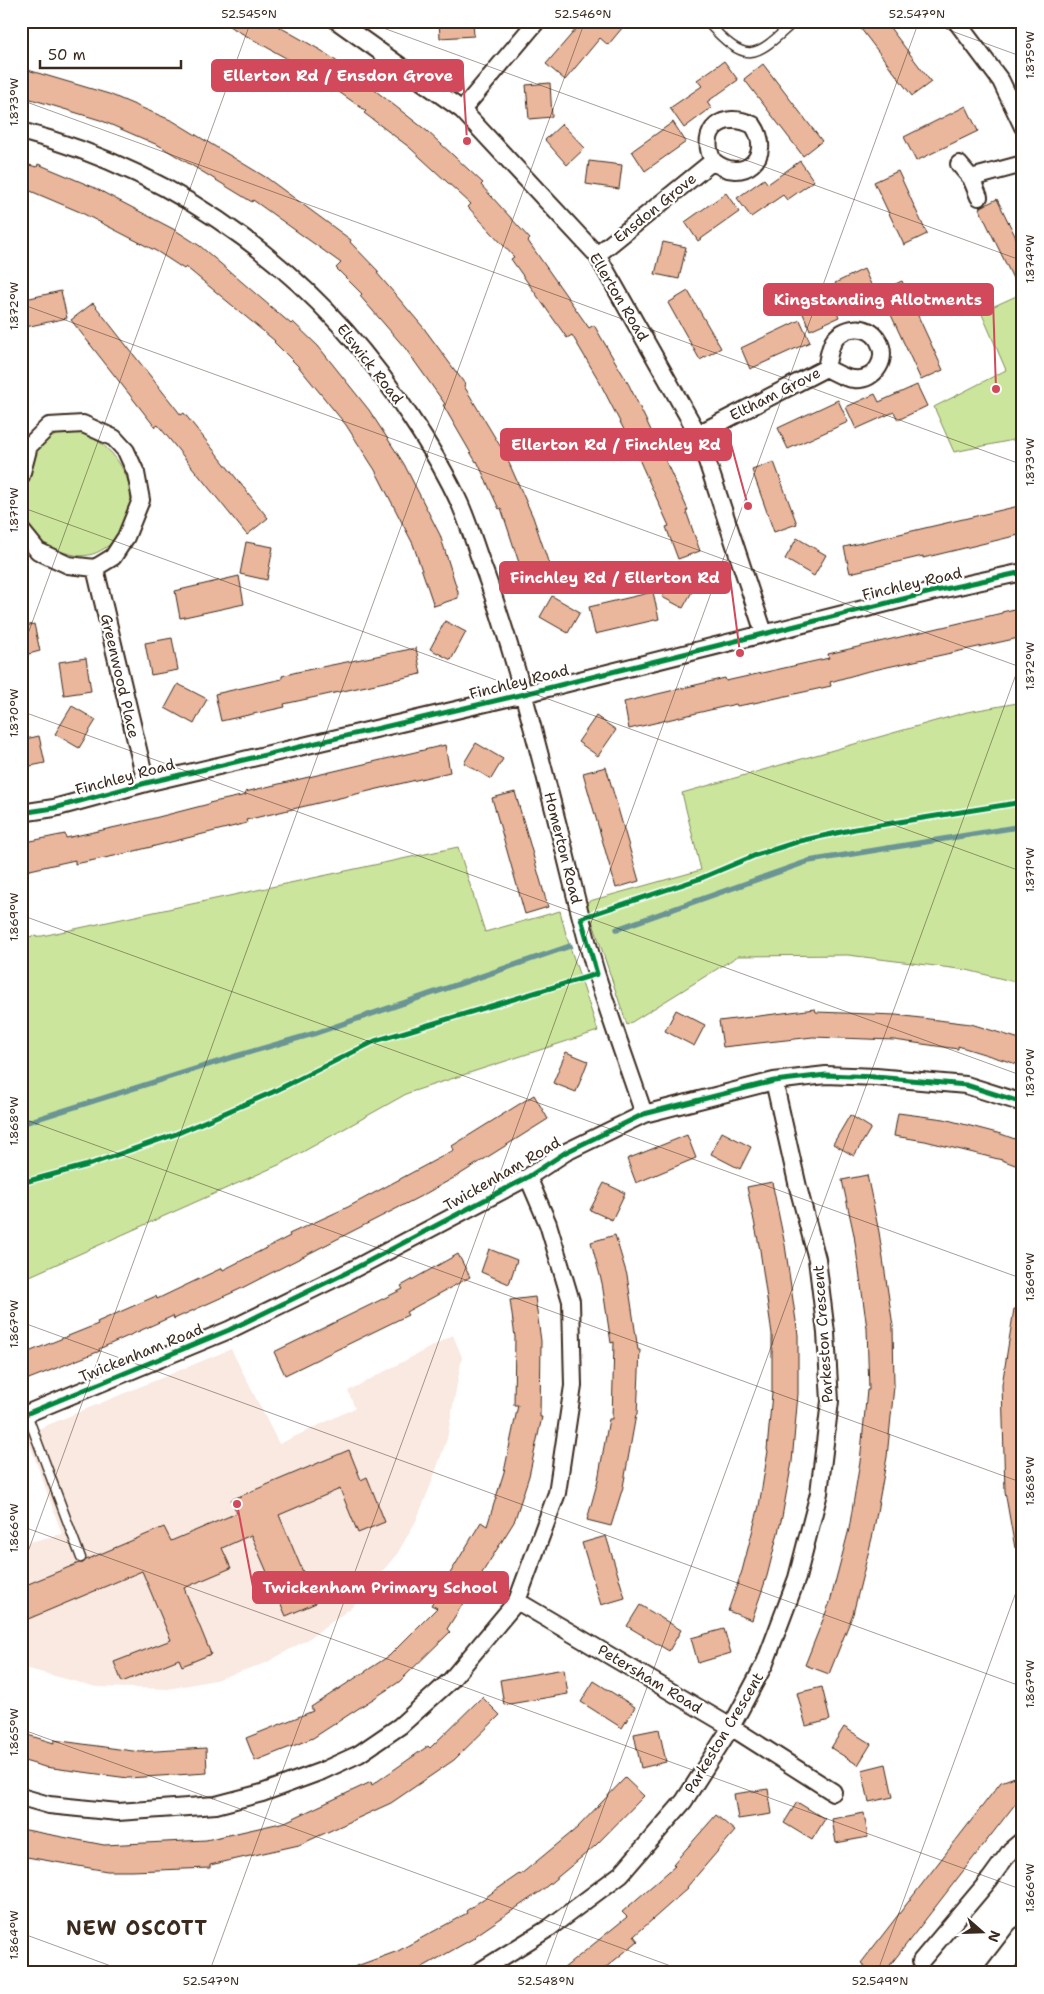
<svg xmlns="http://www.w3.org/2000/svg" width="1044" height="1994" font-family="'Shantell Sans',sans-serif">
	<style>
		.built { fill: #f9e9e1 }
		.green { fill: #cbe69c; stroke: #83885d }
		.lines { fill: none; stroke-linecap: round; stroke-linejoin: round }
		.stream { stroke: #6b9594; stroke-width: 5.5 }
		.building { fill: #eab79c; stroke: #3b2a1e }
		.service-casing { stroke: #3b2a1e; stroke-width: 11 }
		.minor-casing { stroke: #3b2a1e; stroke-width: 20 }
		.secondary-casing { stroke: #3b2a1e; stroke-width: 26 }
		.service { stroke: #fff; stroke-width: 8 }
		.minor { stroke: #fff; stroke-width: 16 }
		.secondary { stroke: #fff; stroke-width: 22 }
		.cycleway-casing { stroke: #fff; stroke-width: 8 }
		.cycleway { stroke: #00873e; stroke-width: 5 }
		.ticks { fill: none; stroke: #3b2a1e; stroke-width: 1; stroke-opacity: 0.45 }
		.labels { text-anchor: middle; stroke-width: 4.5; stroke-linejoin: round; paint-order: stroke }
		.street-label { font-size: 15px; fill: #3b2a1e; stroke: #fff }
		.district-label { font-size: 20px; font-weight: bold; letter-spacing: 1px; fill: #3b2a1e; stroke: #fff }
		.leader { fill: none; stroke: #d1495b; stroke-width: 2 }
		.callout-dot { fill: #d1495b; stroke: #fff; stroke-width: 2 }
		.callout { fill: #d1495b; stroke: #d1495b; stroke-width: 2 }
		.callout-label { font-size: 16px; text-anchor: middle; font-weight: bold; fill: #fff }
		.neatline { fill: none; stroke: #3b2a1e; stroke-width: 2 }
		.ticks-label { font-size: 12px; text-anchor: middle; fill: #3b2a1e }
	</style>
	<rect width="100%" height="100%" fill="#fff"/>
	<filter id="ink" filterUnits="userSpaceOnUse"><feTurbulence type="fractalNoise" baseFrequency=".02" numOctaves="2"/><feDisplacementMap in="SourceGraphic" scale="10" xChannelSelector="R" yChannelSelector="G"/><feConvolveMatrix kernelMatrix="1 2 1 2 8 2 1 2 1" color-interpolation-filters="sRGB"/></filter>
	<g filter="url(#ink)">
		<path class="built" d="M453,1335L462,1357L447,1439L430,1487L416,1521L397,1554L351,1608L308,1639L266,1663L215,1680L168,1689L96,1687L21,1667V1544L62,1534L26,1434L231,1349L279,1444L355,1408L348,1391Z"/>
		<path class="green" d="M1023,293V438L954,452L934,407L1006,370L981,312Z
			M60,433C70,433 81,432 90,436C132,459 150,519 105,548C94,555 84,558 70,554C57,551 45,547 37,537C31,530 25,519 23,510C20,494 30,457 41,445C45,440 54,436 60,433Z
			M1023,702V984L967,970L848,955L738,956L627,1025L586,902L701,870L682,793L967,712Z
			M458,847L485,932L560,911L567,938L598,1031L408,1093L283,1163L21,1280V937L42,936Z"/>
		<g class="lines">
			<path class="stream" d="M617,929L809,861L1023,826
				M21,1124L233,1057L316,1033L570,946"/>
		</g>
		<path class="building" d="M220,21H269L322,51L373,87L372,88L427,131L483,183L481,185L530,239L528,241L589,328L594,325L602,339L629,385L661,451L688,510L686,511L700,551L678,559L666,527L669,526L638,457L598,379L572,335L567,338L511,259L514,257L468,207L471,204L409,147L364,113L366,111L309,71Z
			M439,21H473L474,36L440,38Z
			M583,21H628L608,45L600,38L565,80L546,64Z
			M855,21H885L931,82L912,96Z
			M724,61L738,80L707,102L711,108L684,128L670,108L702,86L697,80Z
			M763,64L822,141L803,156L744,79Z
			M21,68L109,94L173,121L267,178L351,240L350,242L379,272L377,273L423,327L465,384L464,386L505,454L533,517L553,576V582L528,590L501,508L499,509L477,461L476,462L443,405L445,404L405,348L360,296L362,294L336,268L341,263L253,200L252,202L160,146L100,120L21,96Z
			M550,83L552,117L529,119L526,85Z
			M966,106L978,131L916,161L904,137Z
			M673,122L686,142L645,171L632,151Z
			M562,124L585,148L567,165L545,140Z
			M589,161L622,165L619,189L586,184Z
			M800,161L814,181L787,200L783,195L751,217L737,198L764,179L768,184Z
			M21,163L37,167L38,164L93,187L175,230L200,246L291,324L293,322L318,346L369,410L404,464L440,535L458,592V598L434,606L413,544L375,470L346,425L298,366L274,342L275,341L186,267L184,269L158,252L80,212L21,187Z
			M898,171L927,234L904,245L874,182Z
			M726,193L739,212L698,241L685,222Z
			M997,199L1023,252V299L979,208Z
			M663,242L686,247L679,279L655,274Z
			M864,269L874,291L836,309L839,317L810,330L801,309L839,291L835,283Z
			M902,281L943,370L921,380L880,291Z
			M61,291L67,318L21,328V300Z
			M688,291L721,348L700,360L668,303Z
			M93,303L181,415L184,413L268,518L247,535L158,425L155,427L71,320Z
			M800,320L810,342L750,369L741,348Z
			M917,385L927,406L898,420L894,412L856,429L846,407L875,394L879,402Z
			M838,400L848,422L788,449L778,428Z
			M774,462L797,524L774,532L752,470Z
			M1023,505V534L923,558V556L850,573L844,547Z
			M797,538L826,555L814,576L785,559Z
			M246,542L273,547L267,580L240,574Z
			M678,568L699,579L683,608L662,597Z
			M239,576L244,604L180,618L175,591Z
			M653,592L659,619L595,634L589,607Z
			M552,596L580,612L568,633L540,617Z
			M1023,607V637L865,672L830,682L831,686L754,703L737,706L736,704L714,709L629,729L624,702L725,678L726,681L829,658L828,654L1002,613V612Z
			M445,621L466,632L451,660L430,649Z
			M34,624L40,651L21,656V627Z
			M172,638L178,670L151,675L145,643Z
			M416,648L421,674L284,704L285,707L221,721L215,694L282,679V676L297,672Z
			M86,658L91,691L64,695L59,662Z
			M178,684L207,699L194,724L165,708Z
			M72,706L96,720L79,748L55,734Z
			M596,716L616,730L598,756L578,742Z
			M39,736L45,763L21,768V740Z
			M476,743L503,759L491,779L464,763Z
			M445,745L450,772L246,820L247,823L119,855L75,864V860L21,872V843L65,834L66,838L139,822L209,804V803L246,795L245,792Z
			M606,767L639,881L616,888L583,773Z
			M515,792L548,907L525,914L492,798Z
			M815,1009L816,1012L896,1015L971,1024L1023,1040V1066L958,1046V1049L894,1040L813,1037L723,1047L719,1021Z
			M676,1010L705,1025L694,1046L665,1031Z
			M566,1052L588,1061L576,1092L553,1083Z
			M534,1095L548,1119L459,1175L423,1195L238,1290L174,1319L173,1316L99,1349L100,1351L21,1382V1355L98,1324L97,1322L156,1296L157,1299L222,1268L223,1270L290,1236L289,1234L348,1207L454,1150L452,1146Z
			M898,1113L944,1119L1001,1134L1023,1142V1168L1002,1160L925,1141L894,1136Z
			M850,1115L871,1128L854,1156L833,1144Z
			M722,1132L751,1147L740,1169L711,1154Z
			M687,1135L696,1158L636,1183L627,1159Z
			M867,1175L879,1232L893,1326L894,1386L887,1457L873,1534L853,1614L829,1674L805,1665L830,1602L849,1529L860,1462L867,1390H869L867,1328L854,1235L842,1180Z
			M772,1182L785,1245L798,1335V1394L792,1462L782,1517L767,1576L752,1620L728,1611L742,1571L759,1506L768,1451L767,1450L772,1393V1334L760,1250L747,1187Z
			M604,1183L625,1193L612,1220L590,1210Z
			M615,1235L627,1275L638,1350H640L637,1415H636L623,1487L611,1526L587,1520L598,1480L609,1419H612L614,1342L611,1343L602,1283L591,1242Z
			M489,1249L517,1260L509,1284L481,1272Z
			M458,1254L470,1277L406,1312L408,1315L285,1375L274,1352L403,1289L401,1286Z
			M535,1297L541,1341L540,1417H542L529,1476L514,1522L447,1629L450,1632L399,1682L313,1738L255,1761L246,1738L313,1711L311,1707L389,1656L437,1608L431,1605L466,1547L481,1522L487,1526L504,1472L518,1405H514L515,1337L510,1300Z
			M1014,1309H1023V1548H1015L1005,1491L1002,1385Z
			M349,1450L361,1480L367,1477L385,1522L358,1533L340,1489L279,1515L316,1603L286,1616L251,1535L222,1548L231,1568L184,1588L211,1654L182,1666L179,1659L122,1682L114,1662L171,1640L142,1571L21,1622V1587L79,1563H83L86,1560L164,1527L171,1541L237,1513L231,1500Z
			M606,1536L625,1598L601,1605L582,1543Z
			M640,1605L681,1630L669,1651L627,1626Z
			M724,1629L731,1653L698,1663L691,1638Z
			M564,1669L568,1694L504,1705L500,1680Z
			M594,1681L635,1707L622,1728L581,1702Z
			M822,1687L830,1720L806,1726L797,1693Z
			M482,1697L500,1715L454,1760L391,1803L299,1845L210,1865V1868L132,1871H107L21,1856V1829L104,1845L206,1840L285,1822L371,1782L372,1785L428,1746L430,1748Z
			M844,1727L871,1744L858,1765L831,1748Z
			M659,1729L666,1762L641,1768L634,1734Z
			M21,1733L54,1743V1740L140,1752L206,1748L207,1773L128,1778L45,1767L21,1760Z
			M886,1764L893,1797L869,1802L862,1770Z
			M1023,1774V1800L1016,1803L884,1973H873L861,1963L1001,1782Z
			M625,1778L644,1796L595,1846L541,1891L475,1936L476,1937L412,1973H343V1971L398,1951L467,1913L466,1911L519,1874L520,1875L577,1828Z
			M768,1789L772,1814L738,1819L734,1794Z
			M797,1802L825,1819L812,1840L784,1823Z
			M864,1813L868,1837L836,1843L832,1819Z
			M716,1815L735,1831L687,1887L688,1888L634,1936L638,1941L599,1973H558L627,1917L622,1912L675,1866L673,1864Z"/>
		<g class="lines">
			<defs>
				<path id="service" d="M706,21C747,65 753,60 795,21
					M27,1414L81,1558"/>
				<path id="minor" d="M337,21L462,110L597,255L698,434L764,633
					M956,21L1001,81L1023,127
					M462,110L537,21
					M21,131C184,174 320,276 411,418C429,445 446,473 460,504C467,520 473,538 479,556C514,649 537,745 562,841C573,885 583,929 596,973C611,1020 628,1067 644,1114
					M959,164L971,178L979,197
					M971,178L1023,164
					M597,255L713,161C698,130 723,110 753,125C775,157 742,185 713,161
					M698,434L826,368C828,360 829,350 833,342C842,326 868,323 878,340C889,358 876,381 854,379C845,379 835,372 826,368
					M21,476L29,446L49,426L83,424L114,438L126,451L136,473L141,500L126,537L113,557L95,568L68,565L38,551L21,530
					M95,568L146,783
					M21,813L54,808L146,783L524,694L931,592L1023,572
					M21,1416L229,1330L348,1272L528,1177L566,1152L644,1114L774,1081L826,1075L876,1077L966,1085L1023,1103
					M517,1601L731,1727L833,1792
					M21,1797L49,1805L118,1812L216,1805L262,1793L322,1771L359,1754L400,1726L451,1680L517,1601L557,1493L573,1386L571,1301L548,1224L528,1177
					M921,1961L990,1879L1011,1850L1023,1840
					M477,1973L549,1928L621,1874L684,1801L731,1727L765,1663L797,1578L819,1493L830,1401L826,1333L817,1259L798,1187L774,1081"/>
				<path id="secondary" d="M996,1973L1023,1938"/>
			</defs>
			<use href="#service" class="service-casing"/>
			<use href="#minor" class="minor-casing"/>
			<use href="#secondary" class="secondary-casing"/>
			<use href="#service" class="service"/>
			<use href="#minor" class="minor"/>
			<use href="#secondary" class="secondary"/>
			<defs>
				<path id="cycleway" d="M21,813L54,808L146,783L524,694L931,592L1023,572
					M21,1183L88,1165L176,1134L273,1092L375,1041L597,974L581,918L699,879L756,855L800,841L855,829L1023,802
					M21,1416L229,1330L348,1272L528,1177L566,1152L644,1114L774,1081L826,1075L876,1077L966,1085L1023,1103"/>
			</defs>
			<use href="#cycleway" class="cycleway-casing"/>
			<use href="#cycleway" class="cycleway"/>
		</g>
	</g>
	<path class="ticks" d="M364,21L1023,261M924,21L1023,57M21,100L1023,465M21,304L1023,668M21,507L1023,872M21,653L251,21M21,711L1023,1076M21,915L1023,1279M21,1118L1023,1483M21,1322L1023,1687M21,1526L1023,1890M21,1571L585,21M21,1729L690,1973M21,1933L130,1973M209,1973L919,21M543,1973L1023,655M877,1973L1023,1573"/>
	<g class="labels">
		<g class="street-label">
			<text transform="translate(655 208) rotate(-39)" y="5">Ensdon Grove</text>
			<text transform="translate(619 297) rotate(59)" y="5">Ellerton Road</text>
			<text transform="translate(370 364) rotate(52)" y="5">Elswick Road</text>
			<text transform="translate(775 394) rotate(-27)" y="5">Eltham Grove</text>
			<text transform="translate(912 584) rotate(-13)" y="5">Finchley Road</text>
			<text transform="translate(120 676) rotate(77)" y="5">Greenwood Place</text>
			<text transform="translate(519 682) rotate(-14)" y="5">Finchley Road</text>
			<text transform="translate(125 777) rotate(-15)" y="5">Finchley Road</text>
			<text transform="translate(563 848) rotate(76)" y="5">Homerton Road</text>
			<text transform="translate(502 1174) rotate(-30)" y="5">Twickenham Road</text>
			<text transform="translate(823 1334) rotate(-94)" y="5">Parkeston Crescent</text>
			<text transform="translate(141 1353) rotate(-22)" y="5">Twickenham Road</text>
			<text transform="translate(650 1679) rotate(31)" y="5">Petersham Road</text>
			<text transform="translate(724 1733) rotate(-59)" y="5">Parkeston Crescent</text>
		</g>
		<g class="district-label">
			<text x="137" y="1935">NEW OSCOTT</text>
		</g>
	</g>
	<path class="leader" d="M467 141L463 75M996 389L993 300M748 506L731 444M740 653L730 577M237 1504L253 1587"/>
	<g class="callout-dot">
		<circle cx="467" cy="141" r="5"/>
		<circle cx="996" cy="389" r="5"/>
		<circle cx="748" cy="506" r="5"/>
		<circle cx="740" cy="653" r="5"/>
		<circle cx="237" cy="1504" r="5"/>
	</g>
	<g class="callout">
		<rect x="212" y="60" width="251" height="31" rx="5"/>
		<rect x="764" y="284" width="229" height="31" rx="5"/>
		<rect x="501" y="429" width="230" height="31" rx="5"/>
		<rect x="500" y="562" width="230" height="31" rx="5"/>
		<rect x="253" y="1572" width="255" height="31" rx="5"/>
	</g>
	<g class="callout-label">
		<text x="338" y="81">Ellerton Rd / Ensdon Grove</text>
		<text x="878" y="305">Kingstanding Allotments</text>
		<text x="616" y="450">Ellerton Rd / Finchley Rd</text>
		<text x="615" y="583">Finchley Rd / Ellerton Rd</text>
		<text x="380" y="1593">Twickenham Primary School</text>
	</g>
	<rect width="1044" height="1994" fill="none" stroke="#fff" stroke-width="55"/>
	<g transform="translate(982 1932) rotate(110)" stroke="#ffffff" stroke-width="4" paint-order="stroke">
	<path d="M0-4L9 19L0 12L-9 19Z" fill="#3b2a1e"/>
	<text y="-8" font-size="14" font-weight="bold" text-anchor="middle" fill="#3b2a1e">N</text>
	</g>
	<path d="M40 60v8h141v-8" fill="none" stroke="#3b2a1e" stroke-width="2.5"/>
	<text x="48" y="60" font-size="15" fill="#3b2a1e" stroke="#ffffff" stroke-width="4" paint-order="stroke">50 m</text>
	<rect x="28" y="28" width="988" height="1938" class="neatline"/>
	<g class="ticks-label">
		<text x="249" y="18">52.545°N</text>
		<text x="583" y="18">52.546°N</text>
		<text x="917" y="18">52.547°N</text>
		<text transform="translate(1030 55) rotate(-90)" y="4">1.875°W</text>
		<text transform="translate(14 102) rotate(-90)" y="4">1.873°W</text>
		<text transform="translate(1030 259) rotate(-90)" y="4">1.874°W</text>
		<text transform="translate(14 306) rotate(-90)" y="4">1.872°W</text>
		<text transform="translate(1030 462) rotate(-90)" y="4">1.873°W</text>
		<text transform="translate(14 510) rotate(-90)" y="4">1.871°W</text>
		<text transform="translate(1030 666) rotate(-90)" y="4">1.872°W</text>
		<text transform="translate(14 713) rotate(-90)" y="4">1.870°W</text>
		<text transform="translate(1030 870) rotate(-90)" y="4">1.871°W</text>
		<text transform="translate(14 917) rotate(-90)" y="4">1.869°W</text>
		<text transform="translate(1030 1073) rotate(-90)" y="4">1.870°W</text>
		<text transform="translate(14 1121) rotate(-90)" y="4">1.868°W</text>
		<text transform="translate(1030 1277) rotate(-90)" y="4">1.869°W</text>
		<text transform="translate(14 1324) rotate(-90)" y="4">1.867°W</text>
		<text transform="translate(1030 1481) rotate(-90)" y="4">1.868°W</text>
		<text transform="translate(14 1528) rotate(-90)" y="4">1.866°W</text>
		<text transform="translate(1030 1684) rotate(-90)" y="4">1.867°W</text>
		<text transform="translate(14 1732) rotate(-90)" y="4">1.865°W</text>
		<text transform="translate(1030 1888) rotate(-90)" y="4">1.866°W</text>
		<text transform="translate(14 1935) rotate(-90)" y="4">1.864°W</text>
		<text x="211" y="1985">52.547°N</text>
		<text x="546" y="1985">52.548°N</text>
		<text x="880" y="1985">52.549°N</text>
	</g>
</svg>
